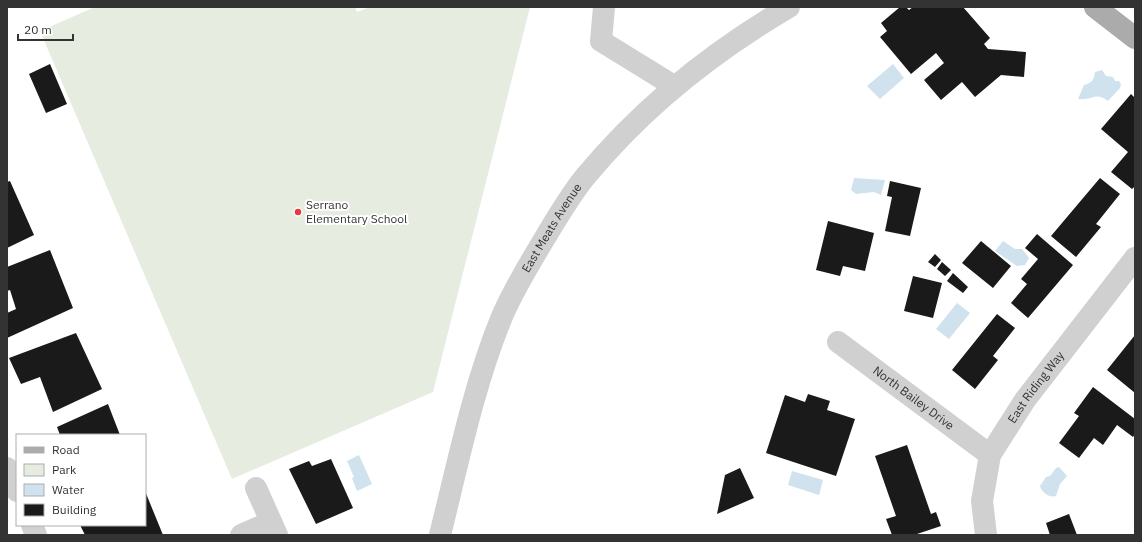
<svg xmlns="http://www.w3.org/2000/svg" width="1142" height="542" font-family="'IBM Plex Sans',sans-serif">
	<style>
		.green { fill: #e6ecdf }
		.water { fill: #cfe2ee }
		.building { fill: #1a1a1a }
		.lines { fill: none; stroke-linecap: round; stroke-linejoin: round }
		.minor { stroke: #d0d0d0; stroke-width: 22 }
		.major { stroke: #ababab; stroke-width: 22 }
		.poi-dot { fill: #e63946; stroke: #fff; stroke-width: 1.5 }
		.labels { text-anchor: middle; stroke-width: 4; stroke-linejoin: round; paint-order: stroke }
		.poi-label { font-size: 12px; fill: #333; stroke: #fff; text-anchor: start }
		.street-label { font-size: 12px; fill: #333; stroke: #fff }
	</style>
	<rect width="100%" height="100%" fill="#fff"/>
	<path class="green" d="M95,7H355L357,12L370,7H530L433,392L232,479L40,31Z"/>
	<path class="water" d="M893,64L904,78L880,99L867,86Z
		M1102,70L1106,76L1113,77L1115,81H1119L1121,84L1120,88L1108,101C1095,91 1092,101 1078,99L1084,85C1092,83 1094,80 1095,72Z
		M854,178L885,180L881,195L874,192L856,194L851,190Z
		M1003,241L1015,249H1022L1029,258L1025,265L1017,266L995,251Z
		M957,303L970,313L949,339L936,329Z
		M359,455L372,484L357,491L352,478L354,477L347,461Z
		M1059,467L1067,476L1060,484L1056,496C1050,498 1042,493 1040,486L1046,477L1050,476L1056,468Z
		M792,471L823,480L819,495L788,485Z"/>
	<path class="building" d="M900,7H906L909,10L913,7H963L990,38L984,44L988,49L1026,52L1024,77L1001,75L975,97L962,82L941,100L924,80L944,63L936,53L911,74L880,37L887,31L881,23Z
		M50,64L67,104L46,113L29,74Z
		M1131,94L1135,98V186L1132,189L1111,172L1128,152L1101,129Z
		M1100,178L1120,194L1096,224L1101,227L1076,257L1051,236Z
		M10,181L34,235L7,248V182Z
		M890,181L921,188L910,236L885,231L892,197L887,196Z
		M828,221L874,233L865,271L843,266L840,276L816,270Z
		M1037,234L1073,265L1028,318L1011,303L1027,284L1021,279L1038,259L1025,248Z
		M981,241L1011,266L993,288L962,263Z
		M50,250L73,308L7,338V313L16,309L10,290L7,291V267Z
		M935,254L941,260L935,267L928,262Z
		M942,262L951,270L945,276L937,269Z
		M953,273L968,287L963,293L947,281Z
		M913,276L942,283L933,318L904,311Z
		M997,314L1015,328L993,356L998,360L975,389L952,370Z
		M76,333L102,389L53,412L40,377L21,384L9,358Z
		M1135,335V393L1107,370Z
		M1093,387L1135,419V434L1133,437L1117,425L1103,445L1094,438L1079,458L1059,443L1079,416L1074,413Z
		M808,394L830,401L827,410L855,419L836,476L766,453L785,395L805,402Z
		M108,404L120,435H60L57,427Z
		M907,445L931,514L936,512L941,526L914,535H892L886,519L896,516L875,456Z
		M331,459L353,508L316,524L289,469L309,461L312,466Z
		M740,468L754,498L717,514L725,475Z
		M145,491L163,535H85L80,525H145Z
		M1069,514L1077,535H1050L1046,523Z"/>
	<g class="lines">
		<g class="minor">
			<path d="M604,7L601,41L674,86"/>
			<path id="s1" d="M838,342L990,455"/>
			<path d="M7,468L17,491"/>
			<path d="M256,488L277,535"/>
			<path d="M32,525L36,535"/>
			<path d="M241,535L271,522"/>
			<path id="s2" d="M440,535C458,463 473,388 501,319C511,294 526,270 540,246C554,223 568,198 585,177C642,108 712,52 789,7"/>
			<path id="s3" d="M986,535L982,501L990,455L1025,400L1135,258"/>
		</g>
		<path class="major" d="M1095,7L1135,38"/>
	</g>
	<circle class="poi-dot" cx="298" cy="212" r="4"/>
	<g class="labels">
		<g class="poi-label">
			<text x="306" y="209">Serrano<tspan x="306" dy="14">Elementary School</tspan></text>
		</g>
		<g class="street-label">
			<text dy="4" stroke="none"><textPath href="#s2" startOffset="329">East Meats Avenue</textPath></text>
			<text dy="4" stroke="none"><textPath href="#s3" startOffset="163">East Riding Way</textPath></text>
			<text dy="4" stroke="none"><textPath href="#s1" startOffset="94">North Bailey Drive</textPath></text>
		</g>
	</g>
	<rect width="1142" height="542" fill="none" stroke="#333333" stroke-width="16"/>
	<rect x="16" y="434" width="130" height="92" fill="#ffffff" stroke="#adadad"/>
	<rect x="24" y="447" width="20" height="6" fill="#ababab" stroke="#adadad"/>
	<text x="52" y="454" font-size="12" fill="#333333">Road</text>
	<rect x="24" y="464" width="20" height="12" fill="#e6ecdf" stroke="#adadad"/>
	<text x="52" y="474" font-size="12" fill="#333333">Park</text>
	<rect x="24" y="484" width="20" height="12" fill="#cfe2ee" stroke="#adadad"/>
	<text x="52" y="494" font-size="12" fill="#333333">Water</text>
	<rect x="24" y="504" width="20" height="12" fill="#1a1a1a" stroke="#adadad"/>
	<text x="52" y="514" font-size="12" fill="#333333">Building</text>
	<path d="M18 34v6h55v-6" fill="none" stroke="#333333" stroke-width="2"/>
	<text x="24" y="34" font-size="12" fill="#333333" stroke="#ffffff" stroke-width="3" paint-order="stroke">20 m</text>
</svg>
